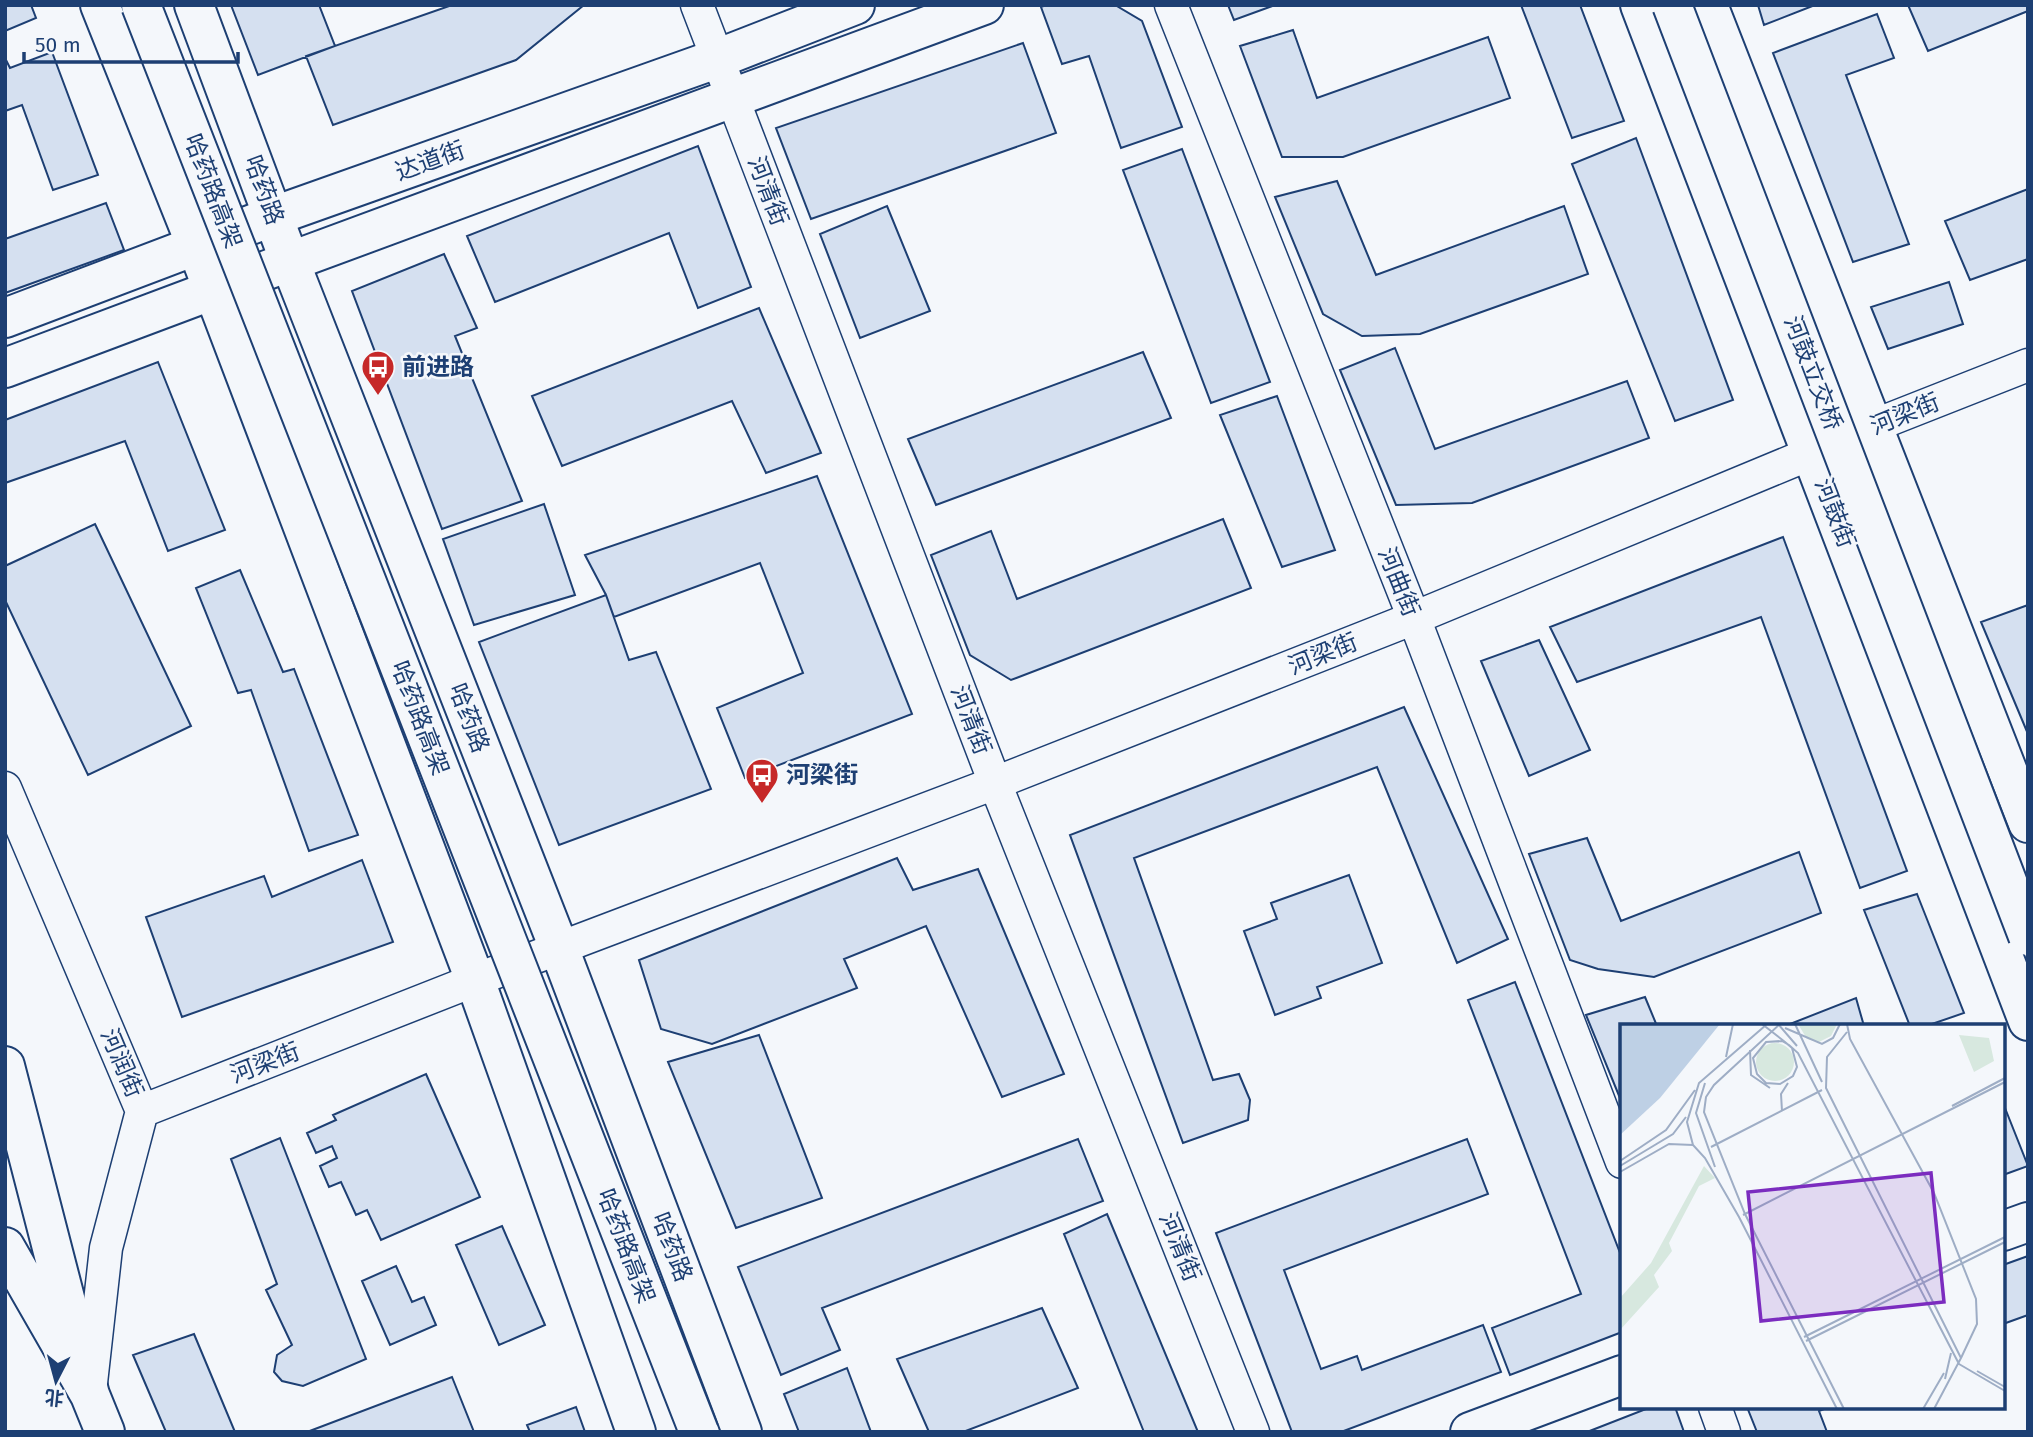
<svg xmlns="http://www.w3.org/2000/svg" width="2033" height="1437" font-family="'Fira Sans','Noto Sans SC',sans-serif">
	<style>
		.building { fill: #d5e0f0; stroke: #1d3f73; stroke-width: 2 }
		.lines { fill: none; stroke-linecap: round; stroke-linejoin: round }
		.minor-casing { stroke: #1d3f73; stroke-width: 35 }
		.major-casing { stroke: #1d3f73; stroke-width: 42 }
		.highway-casing { stroke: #1d3f73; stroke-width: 42 }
		.minor { stroke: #f4f7fb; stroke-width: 32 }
		.major { stroke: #f4f7fb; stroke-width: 38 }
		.highway { stroke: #f4f7fb; stroke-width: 38 }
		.highway-bridge-casing { stroke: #1d3f73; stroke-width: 42; stroke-linecap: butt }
		.highway-bridge { stroke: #f4f7fb; stroke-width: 38 }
		.labels { text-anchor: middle; stroke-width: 5; stroke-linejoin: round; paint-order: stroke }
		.street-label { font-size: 24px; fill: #1d3f73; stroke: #f4f7fb }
		.poi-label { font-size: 24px; font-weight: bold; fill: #1d3f73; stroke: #f4f7fb; text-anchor: start }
		.inset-road { fill: none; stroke: #9eadc5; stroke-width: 2 }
		.view { fill: #7b2cbf; fill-opacity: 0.15; stroke: #7b2cbf; stroke-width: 3.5 }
		.inset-edge { fill: none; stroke: #1d3f73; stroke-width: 3.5 }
	</style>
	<rect width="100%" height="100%" fill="#f4f7fb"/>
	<path class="building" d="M5,5H31L36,18L5,31Z
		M231,5H319L335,46L258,75Z
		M452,5H584L516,60L333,125L306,56Z
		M1046,5H1115L1142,21L1182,127L1121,148L1089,56L1062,64L1041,7Z
		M1228,5H1275L1234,20Z
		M1521,5H1580L1624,121L1572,138Z
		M1758,5H1815L1764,25Z
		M1908,5H2028V11L1928,51Z
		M1877,14L1894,58L1846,75L1909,244L1853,262L1773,53Z
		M1293,30L1317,98L1488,37L1510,98L1343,157H1282L1240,46Z
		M1023,43L1056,133L811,219L776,128Z
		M52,52L98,175L53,190L22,105L5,111V58L10,68Z
		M1636,138L1733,400L1675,421L1572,164Z
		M698,146L751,287L698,308L669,233L495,302L467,236Z
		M1182,149L1270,382L1211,403L1123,170Z
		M1337,181L1376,275L1564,206L1588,274L1420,334L1362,336L1323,314L1275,197Z
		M2028,189V259L1970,280L1945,221Z
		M106,203L124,250L5,293V239Z
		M887,206L930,311L860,338L820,234Z
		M444,254L477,328L455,336L522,501L442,529L352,291Z
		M1949,282L1963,324L1888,349L1871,307Z
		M759,308L821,453L766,473L732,401L562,466L532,396Z
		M1395,348L1435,449L1627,381L1649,438L1472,503L1396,505L1340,370Z
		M1143,352L1171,418L936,505L908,439Z
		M158,362L225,530L168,551L125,441L5,483V420Z
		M1277,396L1335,550L1282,567L1220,415Z
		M817,476L912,714L745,778L717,708L803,673L760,563L614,617L606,595L585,555Z
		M544,504L575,595L474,625L443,539Z
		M1223,519L1251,588L1011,680L970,655L931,555L991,531L1017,599Z
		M95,524L191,726L88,775L5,600V566Z
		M1783,537L1907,871L1860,888L1761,617L1577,682L1550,627Z
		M240,570L283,672L294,669L358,835L309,851L251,690L238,693L196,588Z
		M606,595L629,660L656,652L711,789L559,845L479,642Z
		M2028,605V734L1981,622Z
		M1539,640L1590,750L1529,776L1481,661Z
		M1404,707L1508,939L1457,963L1377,767L1134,858L1213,1080L1239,1074L1250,1100L1248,1120L1183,1143L1070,835Z
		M1587,838L1621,921L1799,852L1821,913L1654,977L1598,969L1570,960L1529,854Z
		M897,858L913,890L978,869L1064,1074L1002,1097L926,926L844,959L857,988L712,1044L661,1029L639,960Z
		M362,860L393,942L182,1017L146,917L264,876L272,897Z
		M1349,875L1382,963L1317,987L1321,998L1275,1015L1244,931L1277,919L1271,903Z
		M1917,894L1964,1013L1926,1026H1910L1864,910Z
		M1515,982L1622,1258V1332L1510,1375L1492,1328L1581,1294L1468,1000Z
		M1645,997L1657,1026H1622V1103L1586,1015Z
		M1856,998L1864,1026H1785Z
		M759,1035L822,1198L736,1228L668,1062Z
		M426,1074L480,1197L381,1240L367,1210L356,1215L341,1182L329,1187L320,1166L337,1158L332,1146L316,1153L307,1133L336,1120L333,1115Z
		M2003,1103L2028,1166L2003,1175Z
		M280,1138L366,1359L303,1386L282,1381L274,1372L277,1355L292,1345L266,1290L277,1284L231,1159Z
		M1078,1139L1103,1201L822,1308L840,1350L781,1375L738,1267Z
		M1467,1139L1488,1194L1284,1270L1321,1369L1357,1356L1362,1370L1483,1325L1501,1372L1341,1432H1292L1216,1233Z
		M1107,1214L1198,1432H1144L1064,1234Z
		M502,1226L545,1325L499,1345L456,1245Z
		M2028,1256V1315L2003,1324V1265Z
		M396,1266L412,1302L424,1297L436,1325L390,1345L362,1281Z
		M1042,1308L1078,1388L963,1432H929L897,1359Z
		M194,1334L235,1432H166L133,1355Z
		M847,1368L871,1432H799L784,1394Z
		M452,1377L474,1432H307Z
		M576,1407L585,1432H530L527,1425Z
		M1651,1407H1675L1684,1432H1587Z
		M1747,1407H1829L1819,1411L1827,1432H1757Z"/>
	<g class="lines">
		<defs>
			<path id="minor" d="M697,5L995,783L1253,1432
				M1171,5L1414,618L1622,1162
				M5,788L142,1111L106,1248L91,1383
				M142,1111L475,980L995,783L1414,618L1812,453L1873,426L2028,365
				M1715,1407L1724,1432"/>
			<path id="major" d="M5,318L274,216L719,58L855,5
				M5,368L213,290L984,5
				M2003,1231L2028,1222
				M1470,1432L1622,1375"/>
			<path id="highway" d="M100,5L196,245L475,980L636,1432
				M194,5L290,262L559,948L742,1432
				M1640,5L2028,1021
				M1708,5L2028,823
				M5,1066L90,1395
				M5,1247L90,1395L105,1432"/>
		</defs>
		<use href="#minor" class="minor-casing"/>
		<use href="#major" class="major-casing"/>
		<use href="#highway" class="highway-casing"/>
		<use href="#minor" class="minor"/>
		<use href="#major" class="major"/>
		<use href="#highway" class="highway"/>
		<defs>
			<path id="highway-bridge" d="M141,5L699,1432
				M1672,5L2028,936"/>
		</defs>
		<use href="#highway-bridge" class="highway-bridge-casing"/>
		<use href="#highway-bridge" class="highway-bridge"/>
	</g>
	<defs>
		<symbol id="bus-pin" viewBox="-11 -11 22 30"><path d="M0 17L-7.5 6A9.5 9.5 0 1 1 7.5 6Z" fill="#c62828" stroke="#f4f7fb"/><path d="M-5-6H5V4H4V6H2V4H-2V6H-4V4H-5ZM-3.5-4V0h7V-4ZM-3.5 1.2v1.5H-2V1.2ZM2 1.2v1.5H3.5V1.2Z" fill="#fff"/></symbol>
	</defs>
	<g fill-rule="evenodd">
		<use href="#bus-pin" x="359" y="348" width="38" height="52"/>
		<use href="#bus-pin" x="743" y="756" width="38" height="52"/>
	</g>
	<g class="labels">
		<g class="street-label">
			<text transform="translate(430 161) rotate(-20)" y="8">达道街</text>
			<text transform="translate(264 190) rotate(70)" y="8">哈药路</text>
			<text transform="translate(213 191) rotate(69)" y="8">哈药路高架</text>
			<text transform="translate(768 191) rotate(69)" y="8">河清街</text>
			<text transform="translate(1813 373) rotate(69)" y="8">河鼓立交桥</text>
			<text transform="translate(1905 414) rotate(-22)" y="8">河梁街</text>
			<text transform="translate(1835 513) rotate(69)" y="8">河鼓街</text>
			<text transform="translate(1399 582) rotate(68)" y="8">河曲街</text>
			<text transform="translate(1323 654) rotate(-22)" y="8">河梁街</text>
			<text transform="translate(420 718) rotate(69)" y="8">哈药路高架</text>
			<text transform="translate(469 718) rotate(69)" y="8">哈药路</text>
			<text transform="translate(971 720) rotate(69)" y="8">河清街</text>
			<text transform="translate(122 1063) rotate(67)" y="8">河润街</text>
			<text transform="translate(265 1063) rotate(-21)" y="8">河梁街</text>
			<text transform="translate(626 1246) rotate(69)" y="8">哈药路高架</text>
			<text transform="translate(672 1247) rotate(69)" y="8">哈药路</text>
			<text transform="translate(1180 1247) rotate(68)" y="8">河清街</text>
		</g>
		<g class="poi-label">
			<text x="402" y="375">前进路</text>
			<text x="786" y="783">河梁街</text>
		</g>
	</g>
	<g transform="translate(1620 1024)">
		<rect width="385" height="385" fill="#f4f7fb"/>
		<path d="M178,0H217L211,12L199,18L187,15ZM339,11L369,14L374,37L354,48ZM136 38a19 19 0 1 1 38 0a19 19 0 1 1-38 0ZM84,142L95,154L79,162L49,219L52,227L34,251L39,263L0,306V274L31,239Z" fill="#d7e8df"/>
		<path d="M0,0H100L40,74L0,111Z" fill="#bed0e5"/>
		<path class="inset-road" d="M142,0L165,18L172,24L177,43L173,52L160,60L146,59L137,50L133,34L146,18L162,17L169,21L178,29L339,340M158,0L177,22M160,0L94,61L86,73L84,88L125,190L224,385M175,0L202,58M227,0L230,15L314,169L356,275L357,300L341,334M146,1L79,59L67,98L73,121L85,134L119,193L217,385M165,4L202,20L213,14L220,0M227,8L207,33L206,64L341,334L314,385M130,26L131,51L150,64M106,33L113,0M85,59L76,89L95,143M332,82L385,54M162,87L161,70L168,59M91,123L202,66M0,137L46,106L75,66M0,142L53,110L66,93M0,148L49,120L73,121M123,191L385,58M184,313L385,213M186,317L385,218M339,340L385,367M357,347L385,363M325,355L331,329M303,385L324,349"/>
		<path class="view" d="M311,149L324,278L141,297L128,168Z"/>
		<rect width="385" height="385" class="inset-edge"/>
	</g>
	<rect width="2033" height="1437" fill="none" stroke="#1d3f73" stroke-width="14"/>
	<g transform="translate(56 1381) rotate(186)" stroke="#f4f7fb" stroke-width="5" paint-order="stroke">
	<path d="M0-5L12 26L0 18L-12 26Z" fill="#1d3f73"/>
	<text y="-10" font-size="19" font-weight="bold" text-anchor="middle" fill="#1d3f73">北</text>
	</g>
	<path d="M24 52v10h214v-10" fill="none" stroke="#1d3f73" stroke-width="3.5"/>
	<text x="35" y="52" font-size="21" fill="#1d3f73" stroke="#f4f7fb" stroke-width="5" paint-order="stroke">50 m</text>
</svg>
